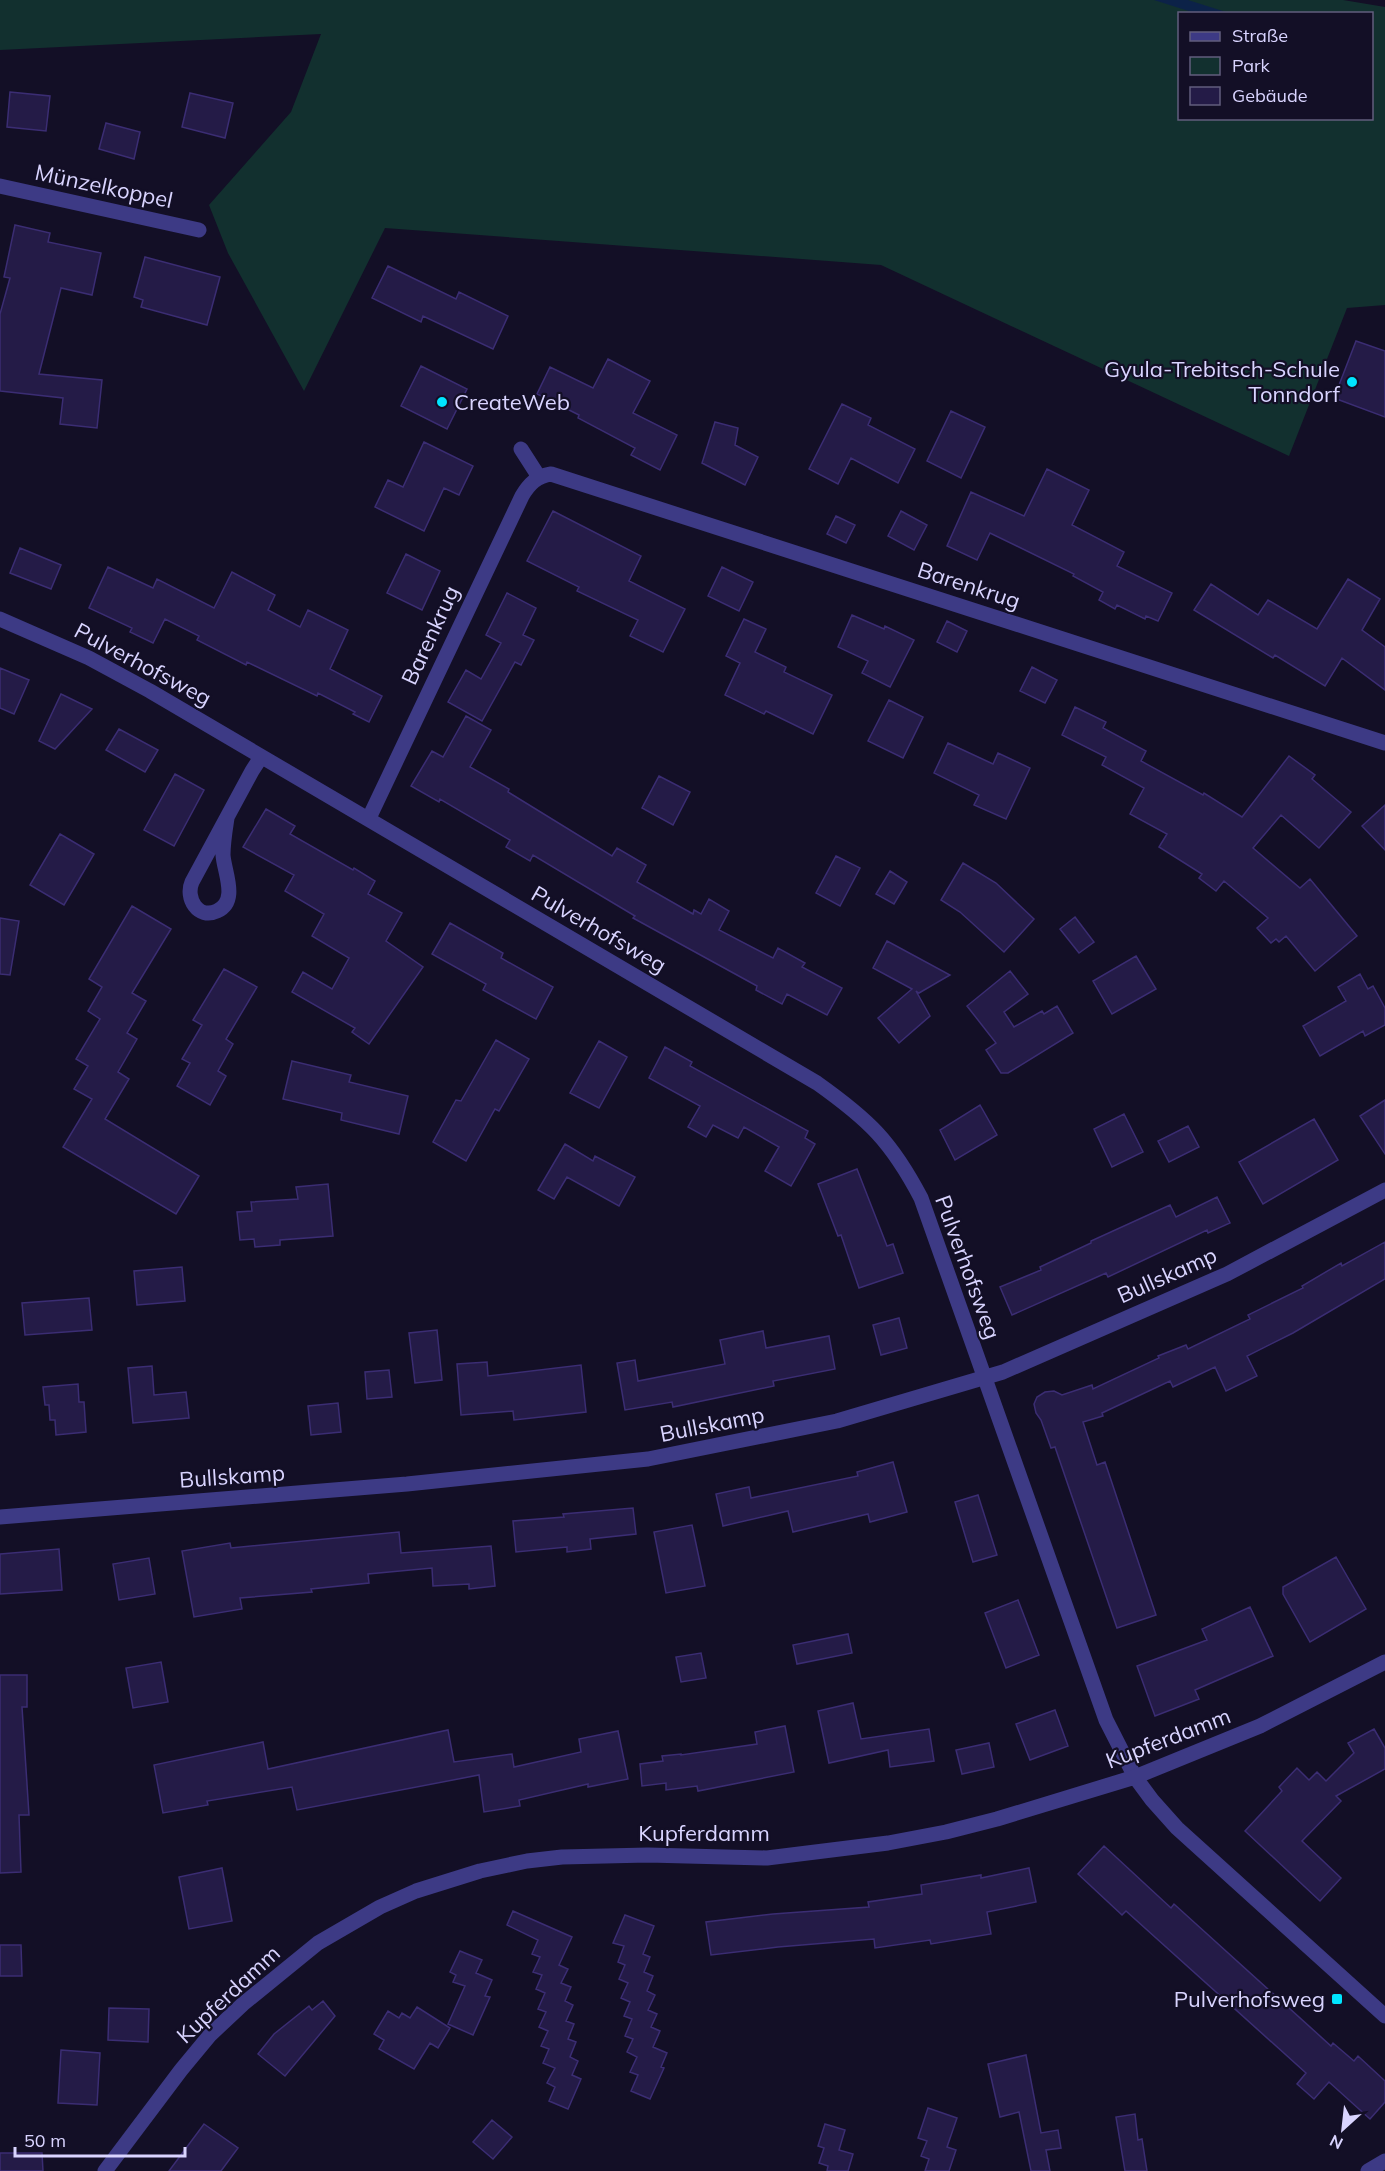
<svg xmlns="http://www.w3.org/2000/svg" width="1385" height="2171" font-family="Mulish,sans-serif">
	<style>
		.green { fill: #12302f; fill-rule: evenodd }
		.water { fill: #0c2248 }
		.building { fill: #241b47; stroke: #3b2d73; stroke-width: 1.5 }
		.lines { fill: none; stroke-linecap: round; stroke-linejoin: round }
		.minor { stroke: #3d3a85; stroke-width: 15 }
		.tertiary { stroke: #3d3a85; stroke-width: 15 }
		.poi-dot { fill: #00e5ff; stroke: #130f26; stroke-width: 2 }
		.labels { text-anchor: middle; stroke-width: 4.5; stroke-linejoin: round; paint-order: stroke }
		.street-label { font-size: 22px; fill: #d9d4ff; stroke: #130f26 }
		.poi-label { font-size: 22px; fill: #d9d4ff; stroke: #130f26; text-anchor: end }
	</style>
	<rect width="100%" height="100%" fill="#130f26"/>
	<path class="green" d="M0,0H1343L1385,7V305L1347,308L1289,456L881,265L385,228L304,391L228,253L209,205L291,112L321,34L0,50ZM1180,14H1372V118H1180Z"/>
	<path class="water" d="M1154,0H1188L1229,13H1195Z"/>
	<path class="building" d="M10,92L50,96L46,131L7,127Z
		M190,93L233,103L225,138L182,127Z
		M106,123L140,132L134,159L99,149Z
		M15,225L50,233L48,242L101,253L92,295L61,288L39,374L102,380L97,428L60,424L63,398L0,391V314L10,278L4,277Z
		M145,257L220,277L207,325L141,307L143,300L134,297Z
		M388,266L456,299L459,292L508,316L493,349L423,316L421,322L372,298Z
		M1356,341L1385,351V417L1334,398Z
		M608,359L650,381L633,413L677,435L660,470L631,455L635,448L578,418L579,415L537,394L550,367L593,388Z
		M421,366L467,389L447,429L401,406Z
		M842,404L871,418L868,425L915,449L898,483L851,458L838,484L809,469Z
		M951,411L985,427L961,478L927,461Z
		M715,422L738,428L735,445L758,457L745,485L702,463Z
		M424,442L473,466L459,495L444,488L424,531L375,507L388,480L403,487Z
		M1047,469L1089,490L1072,525L1124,552L1117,566L1172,593L1158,621L1146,616L1145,619L1117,605L1115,609L1099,600L1103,592L1073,576L1074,574L990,533L977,560L947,546L971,492L1024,516Z
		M553,511L641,556L629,581L685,609L663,652L630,636L638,620L577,591L579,587L527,561Z
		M901,511L927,525L914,550L888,536Z
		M836,516L855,525L846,543L827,534Z
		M20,548L61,565L51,589L10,573Z
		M406,554L440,571L422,610L387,593Z
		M108,567L153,588L157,579L214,608L232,572L275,595L268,610L300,627L308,610L348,630L330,669L382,696L369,722L353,714L355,712L318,693L317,696L247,662L246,665L197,640L199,636L165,619L153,643L130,632L132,628L89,608Z
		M722,567L753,582L739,611L708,596Z
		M1348,579L1380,599L1362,630L1385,647V690L1342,658L1325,686L1275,655L1273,658L1194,610L1211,584L1258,615L1268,600L1317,629Z
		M507,593L536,608L523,635L534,640L521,665L515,662L482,721L448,702L466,670L481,679L501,643L486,635Z
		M852,615L884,629L885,626L914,640L890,687L862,673L868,661L838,647Z
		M744,619L766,629L755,652L786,667L784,672L832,695L813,734L766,711L764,714L725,695L740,663L726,656Z
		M947,621L967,631L957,652L937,642Z
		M1032,667L1057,680L1045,703L1020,691Z
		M0,668L29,680L14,714L0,708Z
		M61,694L92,709L55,749L39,741Z
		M889,700L923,717L903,758L868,741Z
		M1075,707L1106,722L1103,728L1146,751L1141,761L1203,795L1204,793L1242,817L1289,756L1315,775L1312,779L1351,812L1319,848L1281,815L1253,848L1300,888L1310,879L1357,936L1315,971L1286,936L1279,942L1276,939L1271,943L1257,928L1268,918L1224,881L1216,891L1199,878L1202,874L1159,847L1167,834L1130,814L1144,788L1102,765L1106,757L1062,735Z
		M466,716L491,730L470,767L509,789L508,792L612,856L617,848L646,865L637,882L693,914L694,910L701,914L709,899L729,911L719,930L773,958L778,948L805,963L802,967L842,988L827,1015L787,994L782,1004L756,990L757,986L633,918L635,916L533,855L530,861L506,847L510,840L440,799L439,802L411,786L432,751L443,757Z
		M119,729L158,750L145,772L106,750Z
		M948,743L993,764L998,753L1030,768L1006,819L974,805L979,795L934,773Z
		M175,774L204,790L174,846L144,830Z
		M659,776L690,792L673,825L642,808Z
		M1385,805V850L1362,826Z
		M266,809L295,826L290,834L353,870L354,868L375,881L368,894L402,913L386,941L423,967L369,1044L352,1032L355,1028L292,992L303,972L332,989L349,958L312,936L324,914L285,891L294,875L243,847Z
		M60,834L94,854L64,905L30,885Z
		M836,856L860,868L840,906L816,893Z
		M963,863L996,883L1034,919L1004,952L960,912L941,900Z
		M890,871L907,882L894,904L876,894Z
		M132,906L171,929L132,993L146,1001L127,1033L137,1039L118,1072L129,1079L105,1119L199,1176L176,1214L63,1147L92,1099L74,1089L88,1066L76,1059L100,1019L88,1011L102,987L89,979Z
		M1075,917L1094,942L1079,953L1060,929Z
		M0,918L19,921L10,975L0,974Z
		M450,923L503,953L501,958L553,987L536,1019L483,990L486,984L432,954Z
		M887,941L950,975L919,993L916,991L930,1016L899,1043L878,1018L912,989L873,968Z
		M1136,956L1156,989L1112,1014L1093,981Z
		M224,969L257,987L226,1039L233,1044L218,1071L226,1076L210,1105L177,1086L190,1063L182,1059L202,1025L193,1020Z
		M1010,971L1028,994L1004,1012L1014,1027L1042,1011L1044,1014L1057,1006L1073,1033L1008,1073H1001L986,1050L996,1043L967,1006Z
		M1360,974L1368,989L1373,986L1385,1008V1025L1365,1036L1363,1031L1320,1056L1303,1026L1346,1001L1338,987Z
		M496,1040L529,1059L499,1111L495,1109L466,1161L433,1142L456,1100L461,1101Z
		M599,1041L627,1057L599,1108L570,1093Z
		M665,1047L692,1062L690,1066L808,1131L805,1138L815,1144L791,1186L765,1171L779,1147L744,1127L738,1138L713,1125L706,1137L688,1127L700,1106L649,1078Z
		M292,1061L351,1075L349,1082L408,1096L399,1134L341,1120L342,1113L283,1099Z
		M1385,1100V1154L1360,1116Z
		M980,1105L997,1135L955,1160L940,1130Z
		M1124,1114L1143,1152L1112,1167L1094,1129Z
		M1314,1119L1338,1160L1263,1204L1239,1162Z
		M1188,1126L1199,1147L1169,1162L1158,1141Z
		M565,1144L593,1161L595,1156L635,1177L619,1206L567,1177L554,1199L538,1190Z
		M857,1169L887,1246L893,1244L903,1273L859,1288L841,1235L838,1236L818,1184Z
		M328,1184L333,1236L280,1240V1245L255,1247L254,1239L240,1240L237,1212L252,1211L251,1202L298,1199L296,1187Z
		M1217,1197L1230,1223L1208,1233L1207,1230L1108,1277L1106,1273L1012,1315L1000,1287L1041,1270L1040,1267L1091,1243V1241L1170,1205L1176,1217Z
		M1385,1242V1279L1293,1333L1247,1356L1257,1376L1226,1391L1215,1367L1173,1387L1170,1381L1102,1413L1103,1416L1083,1422L1097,1465L1105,1462L1156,1615L1117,1628L1055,1447L1051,1448L1041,1420L1036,1413L1034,1404L1037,1397L1045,1392L1054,1391L1062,1395L1092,1385L1093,1389L1159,1358L1158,1356L1186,1345L1188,1349L1250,1319L1248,1315L1303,1288L1302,1286L1341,1263L1342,1266Z
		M182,1267L185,1301L137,1305L134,1271Z
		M89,1298L92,1330L25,1335L22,1303Z
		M899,1318L907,1348L881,1355L873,1325Z
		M437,1330L442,1380L415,1383L409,1333Z
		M763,1331L766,1348L829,1336L835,1369L773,1381L774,1386L673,1407L672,1402L625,1410L617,1363L635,1360L638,1381L725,1364L720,1340Z
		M487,1362L488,1376L581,1365L586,1412L514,1420L513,1411L461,1415L457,1364Z
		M152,1366L154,1395L186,1392L189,1418L133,1423L128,1368Z
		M389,1370L392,1397L367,1399L365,1372Z
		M78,1384L79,1402H84L86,1432L56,1435L55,1420H50L49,1405H45L43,1387Z
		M338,1403L341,1432L311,1435L308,1406Z
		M893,1462L907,1512L870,1522L868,1514L793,1532L788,1511L723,1526L716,1494L749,1487L751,1498L858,1476L857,1472Z
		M978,1495L997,1555L973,1562L955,1502Z
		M633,1508L636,1534L590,1539L591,1549L567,1552V1547L516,1552L513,1521L564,1517L563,1514Z
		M692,1525L705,1586L666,1593L654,1532Z
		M399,1532L401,1553L491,1546L495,1586L469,1589V1584L433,1586L432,1568L368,1574L369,1583L311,1589L312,1592L240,1598L242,1609L194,1617L182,1551L230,1543L231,1548Z
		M59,1549L62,1590L0,1594V1554Z
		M1336,1557L1366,1609L1310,1642L1283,1594V1587Z
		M149,1558L155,1594L119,1600L113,1564Z
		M1018,1600L1039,1655L1006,1668L985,1613Z
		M1250,1607L1273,1656L1195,1690L1199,1699L1155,1716L1137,1666L1207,1640L1202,1629Z
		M848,1634L852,1653L797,1664L793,1645Z
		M701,1653L706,1678L681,1682L676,1657Z
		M161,1662L168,1702L133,1708L126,1668Z
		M0,1675H27V1707H22L29,1815H19L21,1872L0,1873Z
		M853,1703L861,1739L929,1729L934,1761L890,1767L888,1750L829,1763L818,1711Z
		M1055,1710L1068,1746L1030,1760L1016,1724Z
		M785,1726L794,1772L698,1791L697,1786L666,1790V1783L642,1786L640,1764L663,1761L662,1756L681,1754V1755L757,1744L755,1732Z
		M1374,1729L1385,1748V1769L1336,1796L1341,1801L1302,1841L1341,1878L1320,1901L1245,1831L1282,1791L1279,1787L1297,1768L1309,1780L1317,1772L1326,1781L1354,1753L1348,1743Z
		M448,1730L454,1762L512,1754L514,1767L581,1752L579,1739L618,1731L628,1779L588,1787V1784L519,1800L520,1806L484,1812L479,1775L297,1810L292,1787L207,1801L208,1805L163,1813L154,1765L263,1742L268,1769Z
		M989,1743L994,1767L962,1774L956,1750Z
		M1104,1846L1171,1908L1174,1904L1331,2046L1333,2043L1354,2061L1358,2056L1385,2081V2102L1370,2119L1329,2082L1314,2099L1297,2084L1306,2073L1126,1911L1122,1915L1078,1874Z
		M222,1868L232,1921L189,1929L179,1877Z
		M1029,1868L1036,1902L987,1912L991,1934L931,1944L930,1940L875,1948L874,1939L778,1947L711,1955L706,1922L773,1914L869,1907L868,1902L922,1894L921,1885L981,1875V1878Z
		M513,1911L572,1937L559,1965L568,1969L561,1983L571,1987L565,2001L573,2005L566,2021L574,2024L568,2039L576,2042L570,2057L578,2061L572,2075L581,2079L568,2109L549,2101L555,2087L547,2083L555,2068L543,2063L549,2049L541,2046L548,2031L539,2027L546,2012L538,2009L545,1993L536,1989L542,1975L533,1972L540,1957L532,1954L538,1940L507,1925Z
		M625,1915L654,1926L643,1954L650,1957L644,1972L653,1976L647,1991L655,1995L648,2010L657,2014L651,2027L660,2031L653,2047L667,2053L661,2067L664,2068L650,2099L631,2091L638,2075L630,2072L637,2057L627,2052L633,2039L625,2036L632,2019L624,2016L630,2002L621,1998L628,1983L619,1979L625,1965L618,1962L624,1946L613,1943Z
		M0,1945H21L22,1976H0Z
		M460,1951L482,1960L476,1973L492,1980L485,1996L490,1997L473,2035L448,2024L465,1986L453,1982L456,1975L450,1972Z
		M323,2001L335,2016L285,2076L258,2054L274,2034L309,2006L312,2010Z
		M417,2007L450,2028L438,2048L430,2043L414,2069L379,2049L384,2040L374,2034L388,2011L399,2018L402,2013L410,2018Z
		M109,2008L149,2009L148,2042L108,2040Z
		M61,2050L100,2053L97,2105L58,2103Z
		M1026,2055L1041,2133L1058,2130L1061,2148L1046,2150L1050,2171H1031L1019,2112L1000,2117L988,2064Z
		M928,2108L957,2118L947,2147L956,2150L949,2171H925L929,2159L921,2156L927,2141L918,2138Z
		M1135,2114L1138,2140L1142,2139L1147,2171H1125L1116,2117Z
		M492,2120L512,2137L493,2159L473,2142Z
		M204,2124L238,2148L221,2171H169Z
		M825,2124L845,2130L839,2150L853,2154L848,2171H827L828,2166L819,2163L824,2148L818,2146Z
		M0,2153H42L43,2171H0Z"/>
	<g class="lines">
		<path class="minor" d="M0,186L199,230
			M521,449L539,477
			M0,619L89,658L150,691L817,1083C869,1120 891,1141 921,1198L1106,1720L1135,1777
			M227,818C225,831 223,843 223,855C224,872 239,901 217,911C198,920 185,898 192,882L252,771L261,757
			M369,818L522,496C529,484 537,476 551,474L1385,743
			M0,1517L407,1484L648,1459L837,1421L1003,1372L1227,1274L1385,1190
			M1368,2171L1385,2161"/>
		<path class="tertiary" d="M1135,1777L1152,1800L1177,1828L1385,2016
			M105,2171L181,2070L210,2035L243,2004L318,1943L380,1907L416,1891L480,1871L527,1861L562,1857L648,1855L767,1858L888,1843L946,1832L997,1819L1135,1777L1260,1726L1385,1662"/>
	</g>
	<g class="poi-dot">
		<circle cx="1352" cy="382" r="6"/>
		<circle cx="442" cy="402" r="6"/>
		<rect x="1331" y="1993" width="12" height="12" rx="3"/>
	</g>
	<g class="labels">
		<g class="street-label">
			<text transform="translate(104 186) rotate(12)" y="8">Münzelkoppel</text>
			<text transform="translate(969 585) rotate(18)" y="8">Barenkrug</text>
			<text transform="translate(430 635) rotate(-65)" y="8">Barenkrug</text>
			<text transform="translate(143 664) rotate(28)" y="8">Pulverhofsweg</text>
			<text transform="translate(599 929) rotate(30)" y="8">Pulverhofsweg</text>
			<text transform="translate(968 1267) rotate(70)" y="8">Pulverhofsweg</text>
			<text transform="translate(1167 1275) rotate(-24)" y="8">Bullskamp</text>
			<text transform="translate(712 1424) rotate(-11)" y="8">Bullskamp</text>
			<text transform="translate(232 1476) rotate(-4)" y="8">Bullskamp</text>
			<text transform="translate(1168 1738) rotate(-21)" y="8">Kupferdamm</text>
			<text x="704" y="1841">Kupferdamm</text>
			<text transform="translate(228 1994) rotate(-43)" y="8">Kupferdamm</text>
		</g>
		<g class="poi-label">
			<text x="1340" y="377">Gyula-Trebitsch-Schule<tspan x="1340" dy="25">Tonndorf</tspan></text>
			<text x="454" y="410" text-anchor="start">CreateWeb</text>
			<text x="1325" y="2007">Pulverhofsweg</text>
		</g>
	</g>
	<rect x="1178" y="12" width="195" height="108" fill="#130f26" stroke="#625e7d" stroke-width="1.5"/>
	<rect x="1190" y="32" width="30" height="9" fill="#3d3a85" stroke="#625e7d" stroke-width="1.5"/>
	<text x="1232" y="42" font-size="18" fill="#d9d4ff">Straße</text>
	<rect x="1190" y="57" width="30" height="18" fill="#12302f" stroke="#625e7d" stroke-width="1.5"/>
	<text x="1232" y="72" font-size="18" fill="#d9d4ff">Park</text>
	<rect x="1190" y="87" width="30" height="18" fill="#241b47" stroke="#625e7d" stroke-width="1.5"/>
	<text x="1232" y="102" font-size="18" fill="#d9d4ff">Gebäude</text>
	<g transform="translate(1343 2129) rotate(207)" stroke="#130f26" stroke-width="4.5" paint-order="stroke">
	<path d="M0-4.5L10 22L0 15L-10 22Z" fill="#d9d4ff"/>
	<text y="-9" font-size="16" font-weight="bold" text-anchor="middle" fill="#d9d4ff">N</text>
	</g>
	<path d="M15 2147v9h170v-9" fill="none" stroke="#d9d4ff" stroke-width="3"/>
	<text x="24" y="2147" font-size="18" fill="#d9d4ff" stroke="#130f26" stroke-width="4.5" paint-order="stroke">50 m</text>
</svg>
